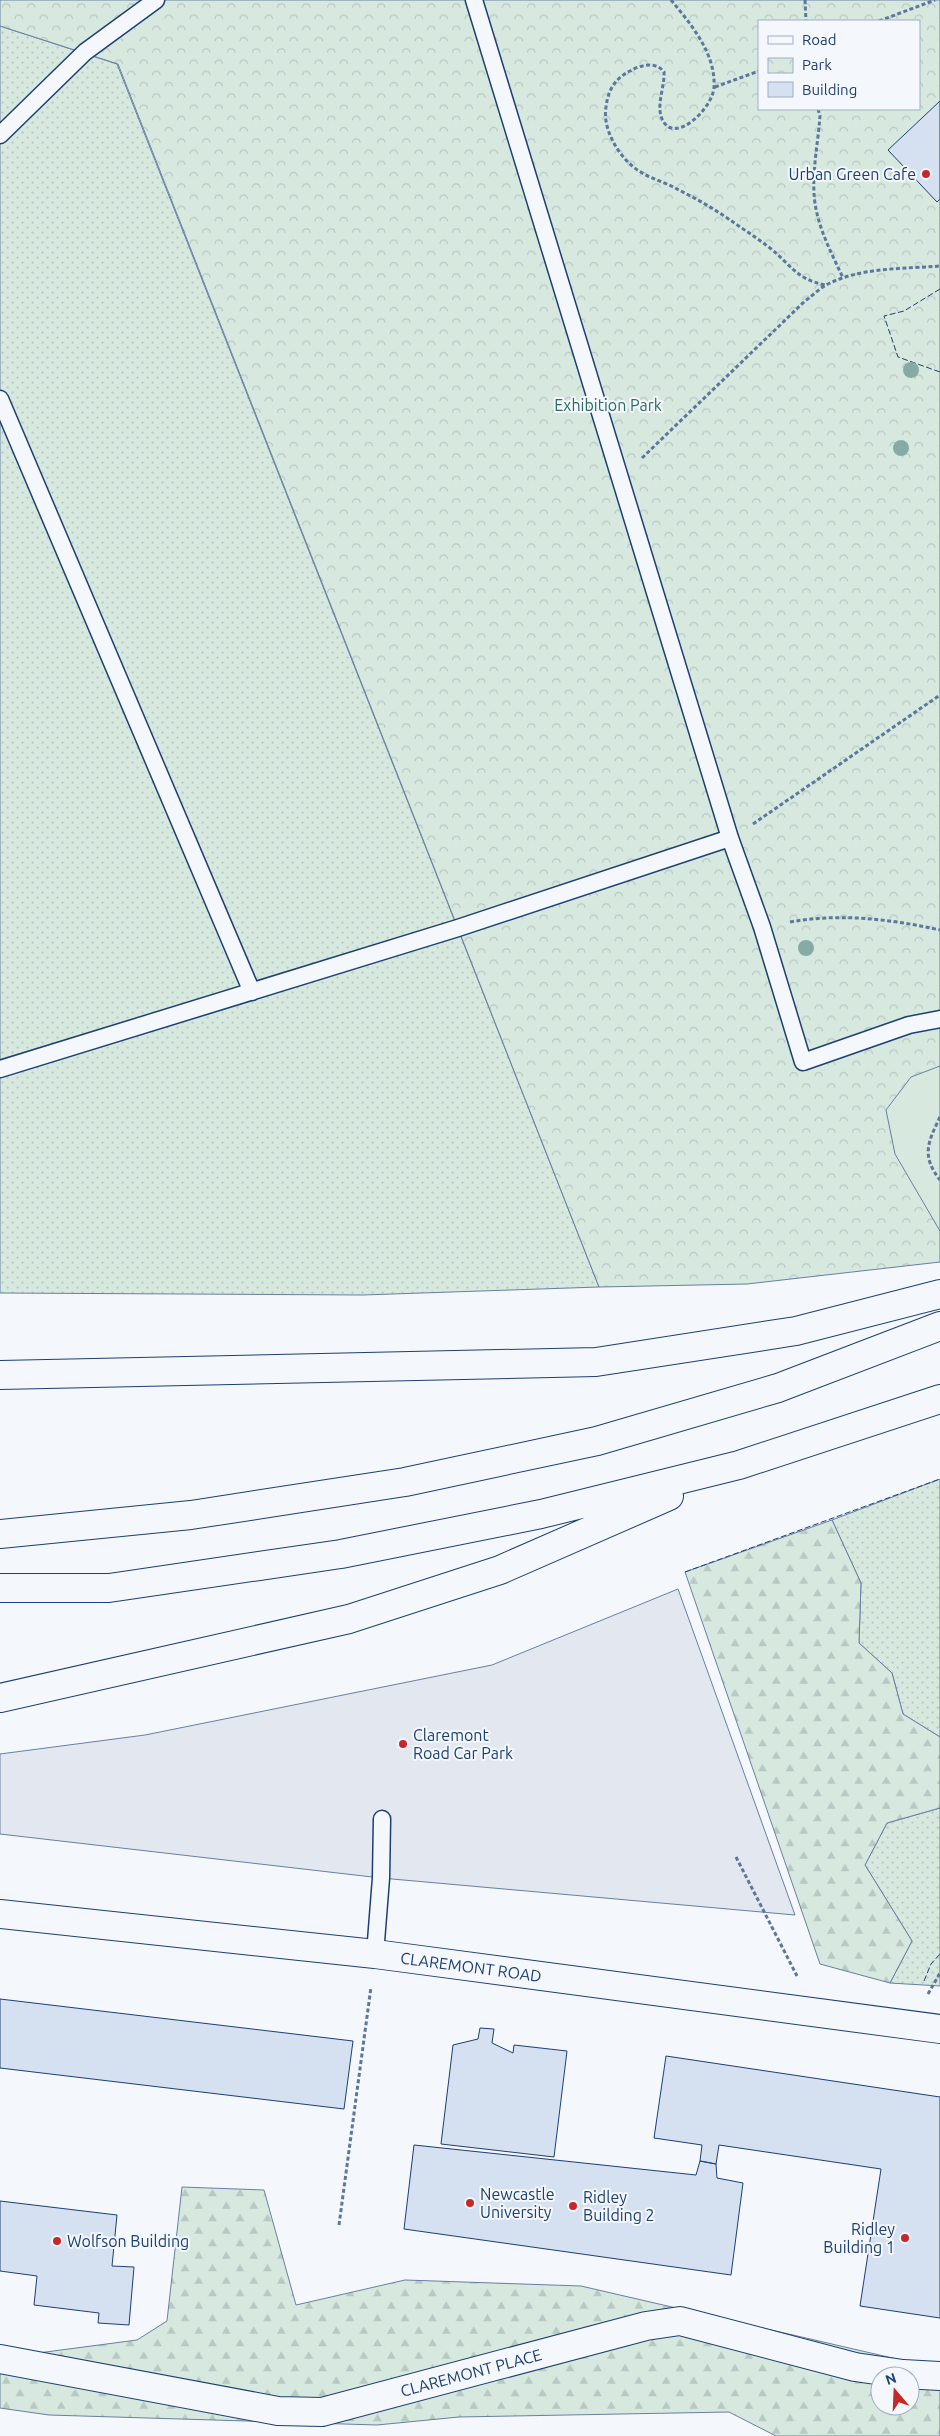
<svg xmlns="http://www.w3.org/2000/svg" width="940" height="2436" font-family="Ubuntu,sans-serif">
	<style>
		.grass { fill: url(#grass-dots); stroke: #687fa3 }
		.forest { fill: url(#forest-firs); stroke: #687fa3; fill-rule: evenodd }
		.park { fill: url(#park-crowns); stroke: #687fa3; fill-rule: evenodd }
		.garden { fill: #d7e8df; stroke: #687fa3 }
		.parking { fill: #e3e8f0; stroke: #687fa3 }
		.building { fill: #d5e0f0; stroke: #1d3f73 }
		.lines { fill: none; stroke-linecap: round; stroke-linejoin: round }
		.lane-casing { stroke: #1d3f73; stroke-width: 19 }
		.street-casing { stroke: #1d3f73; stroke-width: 30 }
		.secondary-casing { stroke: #1d3f73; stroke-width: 30 }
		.highway-casing { stroke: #1d3f73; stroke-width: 30 }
		.path { stroke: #5e769c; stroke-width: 3; stroke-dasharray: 4 2.5; stroke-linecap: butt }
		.lane { stroke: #f4f7fb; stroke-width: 16 }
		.street { stroke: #f4f7fb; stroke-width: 28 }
		.secondary { stroke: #f4f7fb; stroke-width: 28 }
		.highway { stroke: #f4f7fb; stroke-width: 28 }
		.fence { stroke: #1d3f73; stroke-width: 1; stroke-dasharray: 6 2.5; stroke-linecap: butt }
		.tree { fill: #86aba6 }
		.poi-dot { fill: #c62828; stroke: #f4f7fb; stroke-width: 2 }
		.labels { text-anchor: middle; stroke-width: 4; stroke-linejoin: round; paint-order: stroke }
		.poi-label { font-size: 16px; fill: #1d3f73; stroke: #f4f7fb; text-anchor: start }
		.park-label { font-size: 16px; fill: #2c6c60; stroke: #f4f7fb }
		.street-label { font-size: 16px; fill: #1d3f73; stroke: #f4f7fb }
	</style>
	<defs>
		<pattern id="grass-dots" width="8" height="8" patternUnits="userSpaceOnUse" patternTransform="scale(1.25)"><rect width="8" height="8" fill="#d7e8df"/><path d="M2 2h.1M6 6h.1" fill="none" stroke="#b8c8c3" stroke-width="1.8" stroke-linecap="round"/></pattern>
		<pattern id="forest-firs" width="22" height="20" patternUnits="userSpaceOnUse" patternTransform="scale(1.25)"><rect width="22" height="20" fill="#d7e8df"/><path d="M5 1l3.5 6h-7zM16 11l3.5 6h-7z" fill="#b8c8c3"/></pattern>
		<pattern id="park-crowns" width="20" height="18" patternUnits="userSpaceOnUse" patternTransform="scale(1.25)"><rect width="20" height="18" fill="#d7e8df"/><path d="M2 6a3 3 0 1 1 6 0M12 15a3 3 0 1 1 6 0" fill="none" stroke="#b8c8c3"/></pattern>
	</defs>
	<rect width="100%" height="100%" fill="#f4f7fb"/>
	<path class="grass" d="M0,26L117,64L599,1287L363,1295L0,1293Z
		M940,1479V1737L903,1714L892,1673L859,1643L861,1583L832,1520Z
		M940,1808V1986L890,1983L912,1941L865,1865L887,1823Z"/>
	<path class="forest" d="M832,1520L861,1583L859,1643L892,1673L903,1714L940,1737V1808L887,1823L865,1865L912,1941L890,1983L820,1964L685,1572Z
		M182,2187L264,2190L296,2305L405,2280L581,2286L940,2369V2436H776L729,2412L459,2417L377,2425L49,2415L0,2408V2358L137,2340L167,2321ZM880,2376H910V2406H880Z"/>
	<path class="park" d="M0,0H940V1262L747,1284L599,1287L118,64L0,26ZM759,21H919V109H759Z"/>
	<path class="garden" d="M940,1066V1231L895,1154L886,1110L911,1077Z"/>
	<path class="parking" d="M678,1589L795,1915L381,1878L0,1834V1754L145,1735L492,1665Z"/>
	<path class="building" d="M940,101V199L937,202L888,150Z
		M0,1999L353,2041L344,2109L0,2068Z
		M480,2028L494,2029L492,2043L513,2053L514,2045L567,2051L554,2157L441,2144L453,2045L478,2039Z
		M666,2056L940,2097V2318L860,2306L881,2169L719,2145L716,2164L700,2161L702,2145L654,2138Z
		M414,2145L696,2175L700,2161L716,2164L717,2178L743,2183L731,2275L404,2229Z
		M0,2201L117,2215L112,2266L134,2267L129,2325L98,2323L99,2313L34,2305L37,2276L0,2271Z"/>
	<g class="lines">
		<defs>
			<path id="lane" d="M474,0L730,838L762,927L803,1062L909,1025L940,1019
				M0,135L85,52L156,0
				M0,399L252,992
				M0,1069L458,928L730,838
				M375,1954L381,1878L382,1819"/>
			<g id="street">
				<path id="s1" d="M0,2359L278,2411L322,2412L646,2326L680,2321L855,2367L903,2374L940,2376"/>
			</g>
			<g id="secondary">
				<path id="s2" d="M0,1914L375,1954L940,2029"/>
			</g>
			<path id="highway" d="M0,1375L596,1362L796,1331L940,1294
				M0,1534L191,1515L405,1482L597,1441L778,1388L940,1326
				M0,1588H109L341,1554L541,1514L739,1465L940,1399
				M0,1698L349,1619L500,1570L669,1496"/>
		</defs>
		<use href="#lane" class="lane-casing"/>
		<use href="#street" class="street-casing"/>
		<use href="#secondary" class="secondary-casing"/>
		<use href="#highway" class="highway-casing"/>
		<path class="path" d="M671,0C691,24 716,54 714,87C713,108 676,144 663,121C655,107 665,87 664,72C656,61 640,65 630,71C614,79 608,91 606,107C602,130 620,159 639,171C651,179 665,182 677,189C695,198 713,208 730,220C743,229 757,238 770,248C791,265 796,279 825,285
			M805,0L806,21
			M879,21L935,0
			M715,87L759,71
			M818,109L820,116C818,145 810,180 816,209C821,234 833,256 843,278
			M642,458L805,301C812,296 819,289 826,285C860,267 903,269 940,266
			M753,824L940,695
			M790,922C840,913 890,919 940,930
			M940,1117C928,1142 921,1156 940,1180
			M736,1857L797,1976
			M928,1994L940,1973
			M339,2225L371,1987"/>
		<use href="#lane" class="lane"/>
		<use href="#street" class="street"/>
		<use href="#secondary" class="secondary"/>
		<use href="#highway" class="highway"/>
		<path class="fence" d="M940,289L904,311L884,316L898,357L940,372
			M685,1572L940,1479
			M924,1981L931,1964L940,1954"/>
	</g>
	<g class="tree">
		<circle cx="911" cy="370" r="8"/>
		<circle cx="901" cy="448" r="8"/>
		<circle cx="806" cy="948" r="8"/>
	</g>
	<g class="poi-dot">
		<circle cx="926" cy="174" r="5"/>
		<circle cx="403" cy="1744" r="5"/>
		<circle cx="470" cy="2203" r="5"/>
		<circle cx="573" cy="2206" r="5"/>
		<circle cx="905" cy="2238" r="5"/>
		<circle cx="57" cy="2241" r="5"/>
	</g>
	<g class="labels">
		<g class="poi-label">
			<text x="916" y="180" text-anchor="end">Urban Green Cafe</text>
			<text x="413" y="1741">Claremont<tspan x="413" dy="18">Road Car Park</tspan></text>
			<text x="480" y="2200">Newcastle<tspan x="480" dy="18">University</tspan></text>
			<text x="583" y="2203">Ridley<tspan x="583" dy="18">Building 2</tspan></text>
			<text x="895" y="2235" text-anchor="end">Ridley<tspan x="895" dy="18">Building 1</tspan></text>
			<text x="67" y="2247">Wolfson Building</text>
		</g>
		<g class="park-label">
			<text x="608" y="411">Exhibition Park</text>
		</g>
		<g class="street-label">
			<text dy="6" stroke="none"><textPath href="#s2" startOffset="474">CLAREMONT ROAD</textPath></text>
			<text dy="6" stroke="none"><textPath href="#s1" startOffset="481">CLAREMONT PLACE</textPath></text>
		</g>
	</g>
	<rect x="758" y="20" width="162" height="90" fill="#f4f7fb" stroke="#9eadc5"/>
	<rect x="768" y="36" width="25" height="8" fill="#f4f7fb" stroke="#9eadc5"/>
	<text x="802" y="45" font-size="15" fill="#1d3f73">Road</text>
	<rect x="768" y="58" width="25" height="15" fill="url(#park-crowns)" stroke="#9eadc5"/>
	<text x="802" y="70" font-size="15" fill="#1d3f73">Park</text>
	<rect x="768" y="82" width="25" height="15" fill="#d5e0f0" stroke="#9eadc5"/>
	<text x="802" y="95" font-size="15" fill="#1d3f73">Building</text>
	<g transform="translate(895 2391) rotate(341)"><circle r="24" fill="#f4f7fb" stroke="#9eadc5"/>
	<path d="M0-4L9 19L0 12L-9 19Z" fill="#c62828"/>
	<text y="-8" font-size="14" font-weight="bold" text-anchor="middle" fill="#1d3f73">N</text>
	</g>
</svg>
